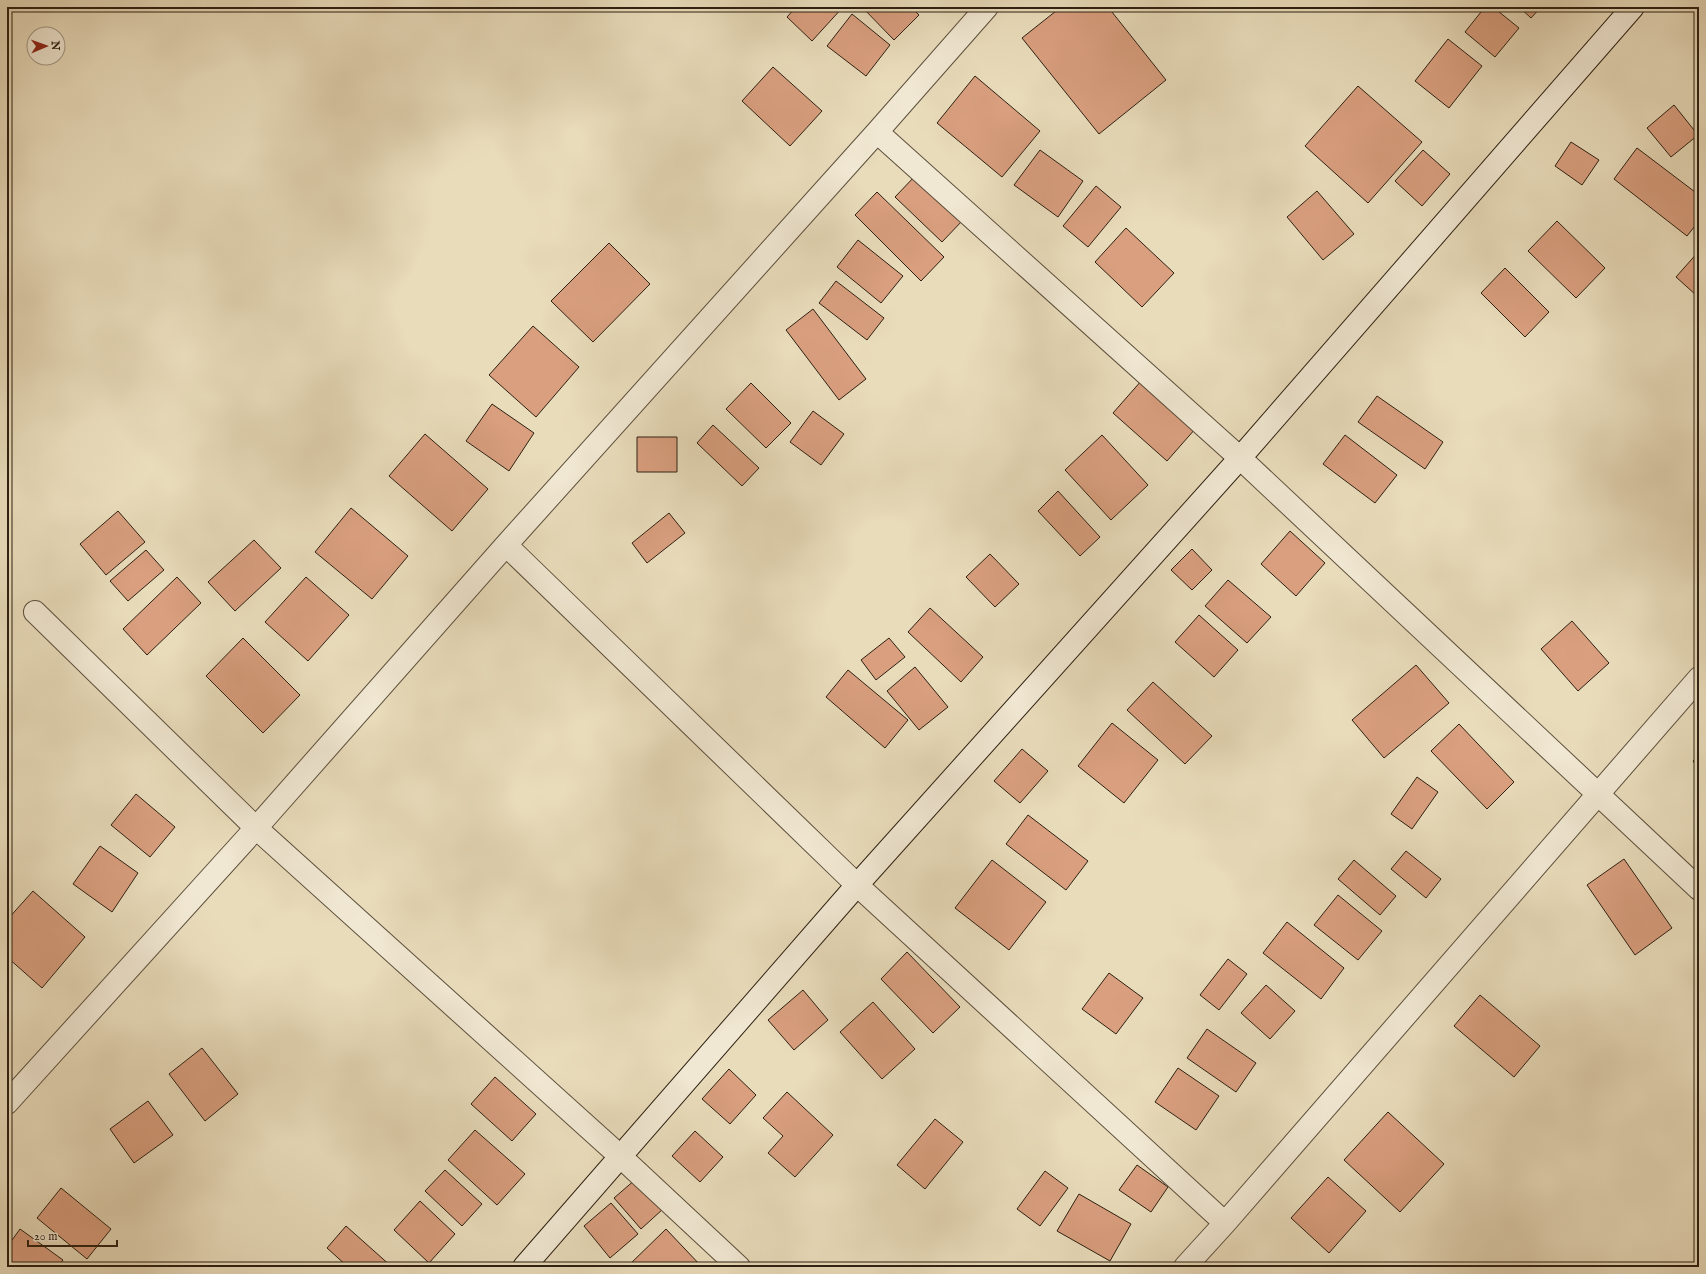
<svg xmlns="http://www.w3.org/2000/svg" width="1706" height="1274" font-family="'IM FELL English',serif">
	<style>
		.building { fill: #d99f7f; stroke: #2d2012 }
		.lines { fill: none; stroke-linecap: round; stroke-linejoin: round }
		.street-casing { stroke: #5c4f3c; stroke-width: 24 }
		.secondary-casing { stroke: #2d2012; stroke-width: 24 }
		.street { stroke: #f1e8d3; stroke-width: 22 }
		.secondary { stroke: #f1e8d3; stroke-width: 22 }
	</style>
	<rect width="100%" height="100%" fill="#e9dcbb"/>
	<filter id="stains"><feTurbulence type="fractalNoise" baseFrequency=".005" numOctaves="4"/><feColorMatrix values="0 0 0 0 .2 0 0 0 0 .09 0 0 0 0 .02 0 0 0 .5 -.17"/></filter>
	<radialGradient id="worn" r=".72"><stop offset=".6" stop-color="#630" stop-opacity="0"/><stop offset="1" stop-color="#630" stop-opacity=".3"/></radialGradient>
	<path class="building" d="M796,7H843L812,41L787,17Z
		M862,7H911L919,15L894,40Z
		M1061,7H1108L1166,80L1099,134L1022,38Z
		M1485,7H1493L1519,28L1495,57L1465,32Z
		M1519,7H1541L1531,18Z
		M852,14L890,45L866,76L827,46Z
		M1448,39L1482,66L1449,108L1415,81Z
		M773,67L822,111L790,146L742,101Z
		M975,76L1040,131L1002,177L937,123Z
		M1358,86L1422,142L1368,203L1305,146Z
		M1674,105L1698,135L1671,157L1647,128Z
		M1571,142L1599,160L1582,185L1555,166Z
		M1637,148L1699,195V221L1687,236L1614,179Z
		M1040,150L1083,181L1058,217L1014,185Z
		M1423,150L1450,174L1422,206L1395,181Z
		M916,175L963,220L942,242L895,197Z
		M1096,186L1121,207L1088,247L1063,226Z
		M1317,191L1354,234L1323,260L1287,217Z
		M877,192L944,257L921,281L855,215Z
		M1557,221L1605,268L1576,298L1528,251Z
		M1126,228L1174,273L1142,307L1095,262Z
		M858,240L903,276L881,303L837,267Z
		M609,243L650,284L593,342L551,301Z
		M1699,251V291L1696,295L1676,277Z
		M1505,268L1549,312L1525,337L1481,293Z
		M836,281L884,318L867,340L819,303Z
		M813,309L866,379L839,400L786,330Z
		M533,326L579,367L536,417L489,375Z
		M1142,380L1196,428L1167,461L1113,413Z
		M751,383L791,423L766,448L726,409Z
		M1377,396L1443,442L1425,469L1358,422Z
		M492,404L534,433L509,471L466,441Z
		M813,411L844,434L821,465L790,442Z
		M713,425L759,468L742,486L697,443Z
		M425,434L488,489L452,531L389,476Z
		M1102,435L1148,485L1111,520L1065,470Z
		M1345,435L1397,475L1375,503L1323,464Z
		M637,437H677V472H637Z
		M1058,491L1100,537L1080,556L1038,511Z
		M351,508L408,556L372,599L315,552Z
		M118,511L145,542L106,575L80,544Z
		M669,513L685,533L647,563L632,543Z
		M1290,531L1325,563L1296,596L1261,564Z
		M254,540L281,568L235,611L208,582Z
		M1192,549L1212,570L1192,590L1171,570Z
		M146,550L164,570L128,601L110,581Z
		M990,554L1019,584L995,607L966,577Z
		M177,577L201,603L147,655L123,629Z
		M306,577L349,615L308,661L265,622Z
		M1228,580L1271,617L1247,643L1205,606Z
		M930,608L983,657L961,682L908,632Z
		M1199,615L1238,650L1214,677L1175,642Z
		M1572,621L1609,663L1578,691L1541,649Z
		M243,638L300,695L263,733L206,676Z
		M889,638L905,657L876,680L861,660Z
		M1416,665L1449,703L1384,758L1352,720Z
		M915,667L948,707L919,730L887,691Z
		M848,670L908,720L885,748L826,697Z
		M1153,682L1212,736L1185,764L1127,710Z
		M1112,723L1158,760L1124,803L1078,766Z
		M1459,724L1514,782L1487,809L1431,751Z
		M1022,749L1048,771L1020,803L994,781Z
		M1699,756V769L1693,761Z
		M1417,777L1438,792L1412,829L1391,814Z
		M136,794L175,827L150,857L111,825Z
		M1028,815L1088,861L1066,890L1006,844Z
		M100,846L138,873L112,912L73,884Z
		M1406,851L1441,879L1426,898L1391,869Z
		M1624,859L1672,928L1635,955L1587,885Z
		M992,860L1046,902L1009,950L955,908Z
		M1354,860L1396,896L1380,915L1338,879Z
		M33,891L85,937L42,988L7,957V920Z
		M1338,895L1382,931L1358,960L1314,925Z
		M1287,922L1344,968L1321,999L1263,953Z
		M907,952L960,1007L933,1033L881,979Z
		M1228,959L1247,974L1219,1010L1200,995Z
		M1109,973L1143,998L1116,1034L1082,1009Z
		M1266,985L1295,1011L1270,1039L1241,1013Z
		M803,990L828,1020L794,1050L768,1020Z
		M1480,995L1540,1046L1514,1077L1454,1026Z
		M873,1002L915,1049L882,1079L840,1032Z
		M1207,1029L1256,1063L1236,1092L1187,1058Z
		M202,1048L238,1094L205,1121L169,1074Z
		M1178,1068L1219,1096L1196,1130L1155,1102Z
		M729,1069L756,1095L730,1124L702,1099Z
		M495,1077L536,1114L512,1141L471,1104Z
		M787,1092L833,1135L795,1177L768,1153L783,1136L763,1118Z
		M148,1101L173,1135L134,1163L110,1129Z
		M1388,1112L1444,1164L1400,1212L1344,1160Z
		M935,1119L963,1142L925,1189L897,1165Z
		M475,1130L525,1174L497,1205L448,1160Z
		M695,1131L723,1157L700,1182L672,1156Z
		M1137,1165L1168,1187L1151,1212L1119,1190Z
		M445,1170L482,1204L462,1226L425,1191Z
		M1045,1171L1068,1188L1040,1226L1017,1209Z
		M1328,1177L1366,1211L1329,1253L1291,1218Z
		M636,1179L663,1209L641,1229L614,1198Z
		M61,1188L111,1229L87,1259L37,1218Z
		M1079,1194L1131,1224L1110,1261L1057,1231Z
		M420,1201L455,1234L429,1263L394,1230Z
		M611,1203L638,1234L610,1258L584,1226Z
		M346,1226L392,1267H348L327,1248Z
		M20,1229L63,1260L58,1267H7V1247Z
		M666,1229L702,1267H627Z"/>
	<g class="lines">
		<defs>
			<path id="street" d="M877,132L1240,458L1699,889
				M506,545L857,885L1225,1223
				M35,612L256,828L621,1157L739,1267
				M7,1103L256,828L506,545L877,132L987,7
				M1185,1267L1225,1223L1699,678"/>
			<path id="secondary" d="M524,1267L857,885L1240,458L1633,7"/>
		</defs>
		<use href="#street" class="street-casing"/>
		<use href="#secondary" class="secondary-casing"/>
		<use href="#street" class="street"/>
		<use href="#secondary" class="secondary"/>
	</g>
	<rect width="1706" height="1274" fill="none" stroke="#e9dcbb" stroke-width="24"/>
	<rect x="8" y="8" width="1690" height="1258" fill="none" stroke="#2d2012" stroke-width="2"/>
	<rect x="12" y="12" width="1682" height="1250" fill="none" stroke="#2d2012"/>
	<g transform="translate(46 46) rotate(88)"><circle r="19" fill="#f1e8d3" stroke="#a39886"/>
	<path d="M0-3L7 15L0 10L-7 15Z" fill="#8f2418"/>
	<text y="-6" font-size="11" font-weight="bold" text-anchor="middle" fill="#2d2012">N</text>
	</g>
	<path d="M28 1240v6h89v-6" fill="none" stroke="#2d2012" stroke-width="2"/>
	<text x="34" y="1240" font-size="12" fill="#2d2012" stroke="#f1e8d3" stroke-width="3" paint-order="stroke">20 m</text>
	<rect width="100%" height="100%" filter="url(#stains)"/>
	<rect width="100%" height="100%" fill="url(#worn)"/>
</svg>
